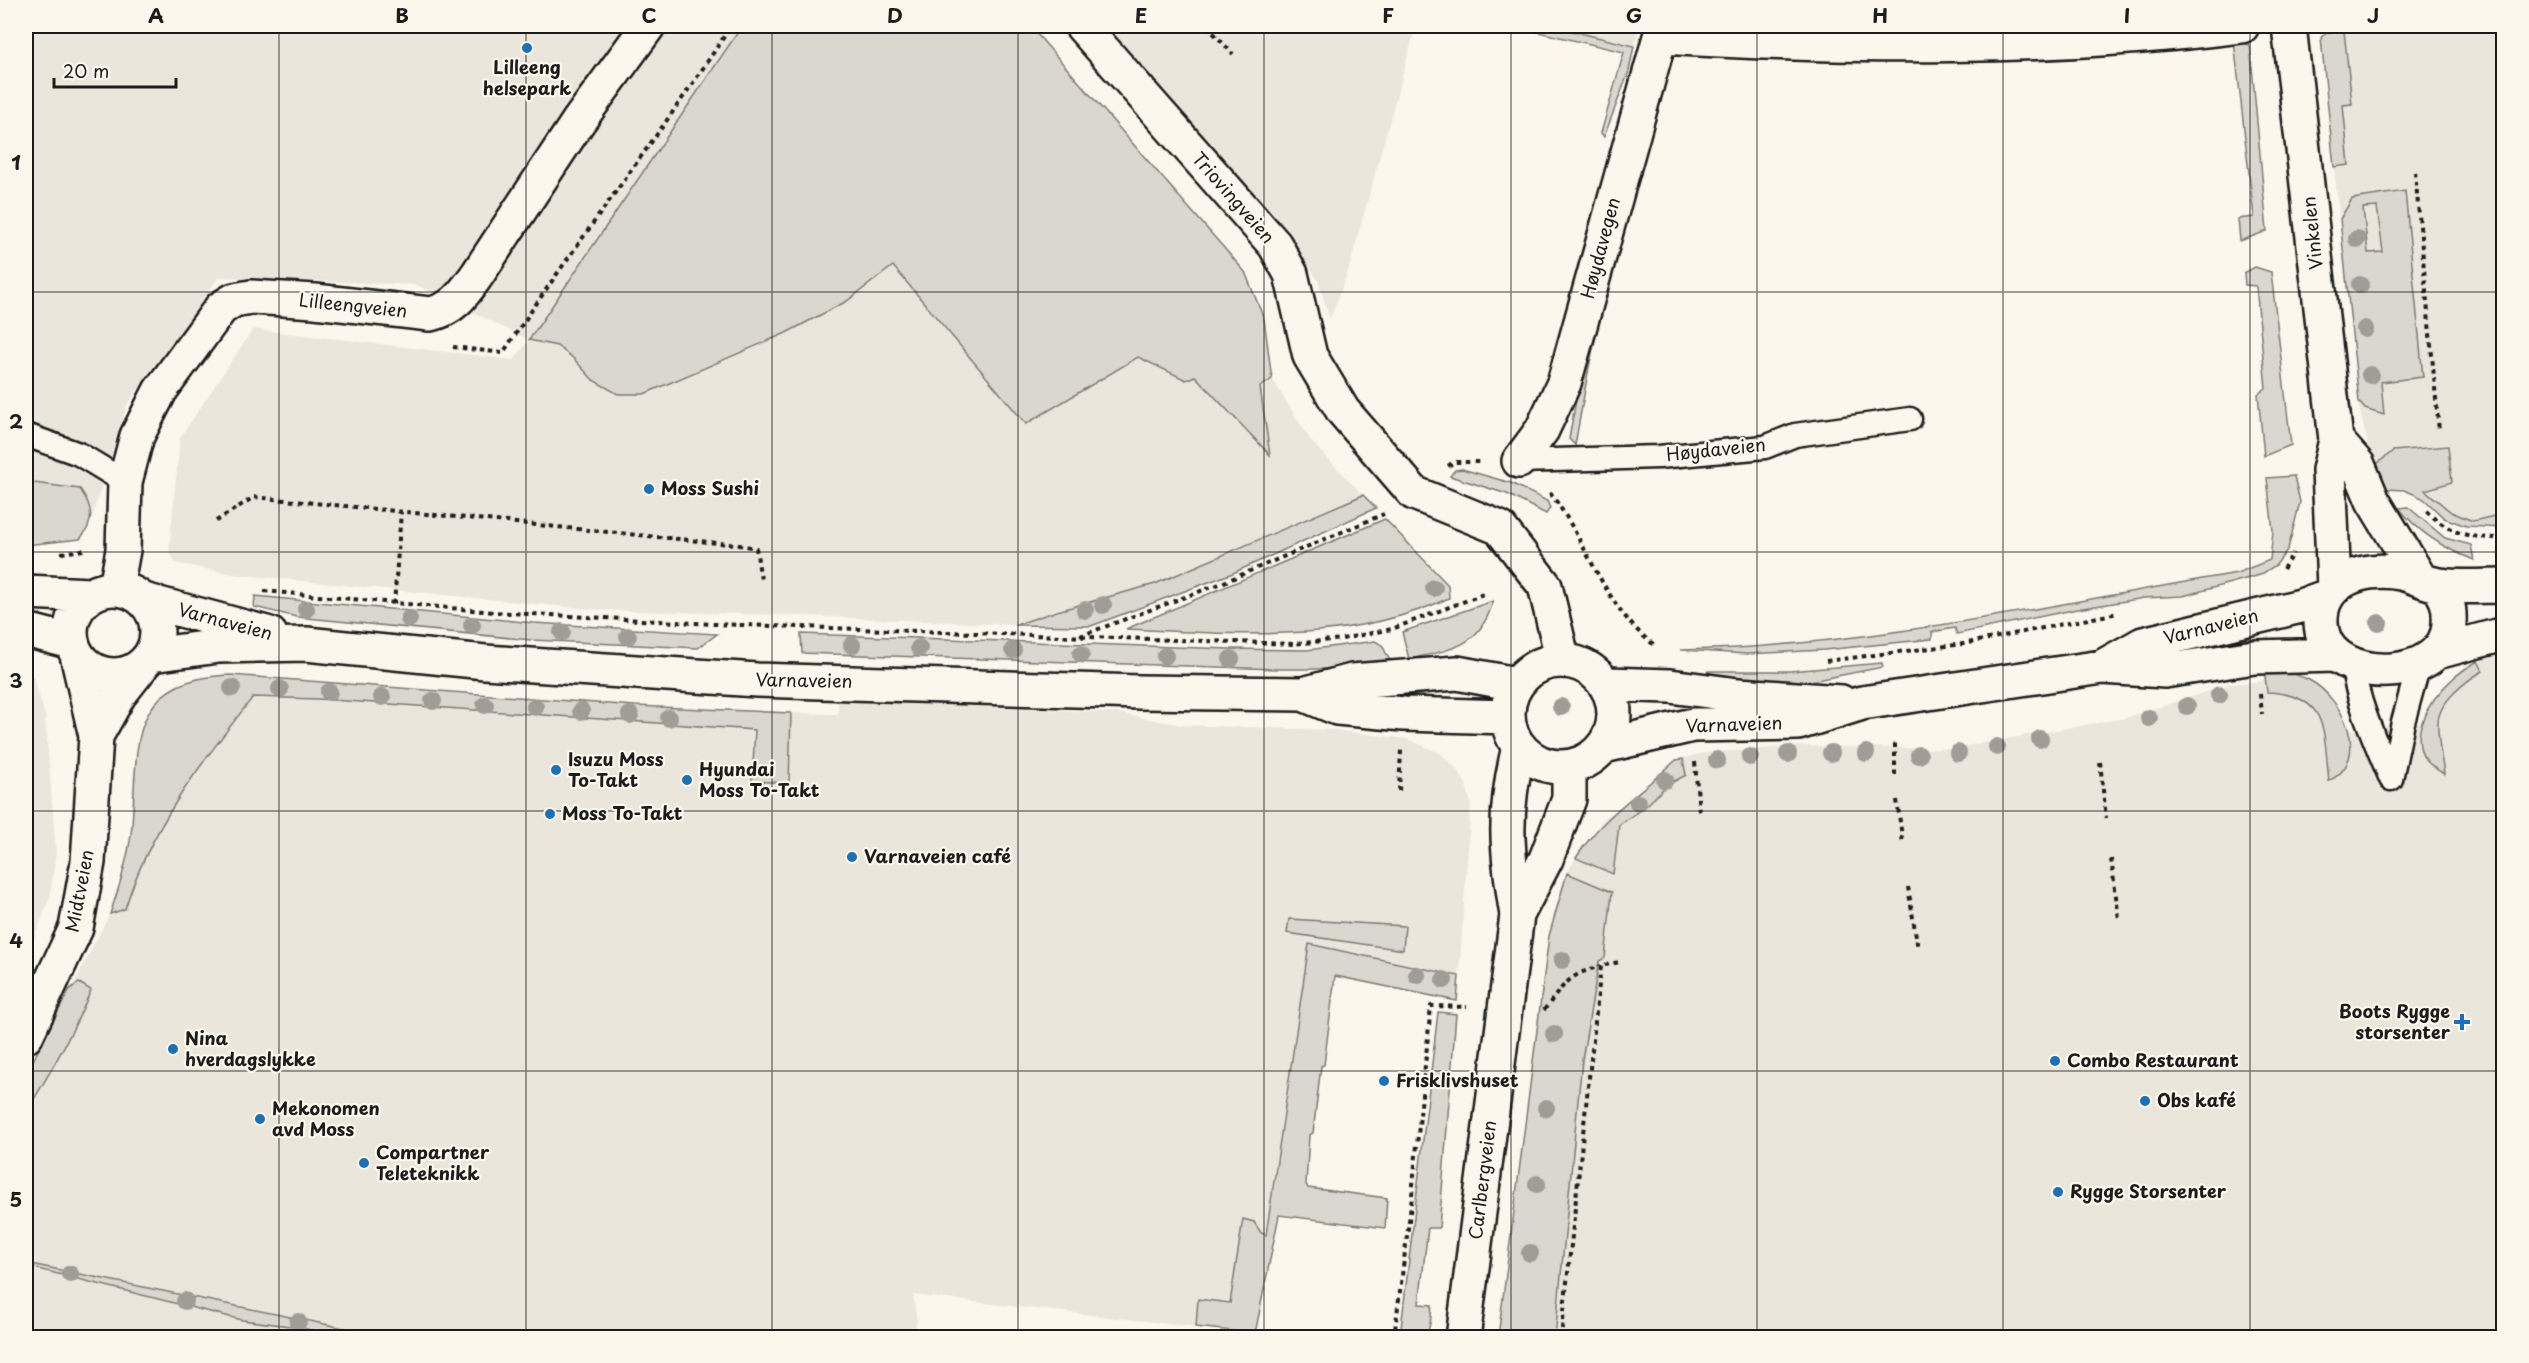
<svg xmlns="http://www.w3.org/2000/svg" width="2529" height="1363" font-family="'Playpen Sans',sans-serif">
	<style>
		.built { fill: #eae6dc }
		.green { fill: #dad7ce; stroke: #7b7a75; stroke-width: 1.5; fill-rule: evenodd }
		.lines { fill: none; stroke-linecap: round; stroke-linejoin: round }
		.lane-casing { stroke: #1c1c1c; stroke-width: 27 }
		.street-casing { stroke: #1c1c1c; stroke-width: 38 }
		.secondary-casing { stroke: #1c1c1c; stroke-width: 38 }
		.path { stroke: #1c1c1c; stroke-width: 4; stroke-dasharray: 4.5 4.5; stroke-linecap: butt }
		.lane { stroke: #fbf7ec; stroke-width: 22 }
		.street { stroke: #fbf7ec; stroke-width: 33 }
		.secondary { stroke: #fbf7ec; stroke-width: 33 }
		.tree { fill: #a09d97 }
		.grid { fill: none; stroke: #1c1c1c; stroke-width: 1.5; stroke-opacity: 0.55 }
		.poi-dot { fill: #1f6fb2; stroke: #fbf7ec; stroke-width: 2 }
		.labels { text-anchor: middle; stroke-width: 4.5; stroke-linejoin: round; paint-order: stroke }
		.poi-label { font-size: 18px; font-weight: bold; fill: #1c1c1c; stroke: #fbf7ec; text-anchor: start }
		.street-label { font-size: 18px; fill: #1c1c1c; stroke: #fbf7ec }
		.neatline { fill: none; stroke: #1c1c1c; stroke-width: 2 }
		.grid-label { font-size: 20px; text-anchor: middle; font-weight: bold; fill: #1c1c1c }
	</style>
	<rect width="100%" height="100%" fill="#fbf7ec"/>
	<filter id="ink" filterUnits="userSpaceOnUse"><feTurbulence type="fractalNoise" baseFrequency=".0167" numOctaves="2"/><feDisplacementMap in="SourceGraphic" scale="12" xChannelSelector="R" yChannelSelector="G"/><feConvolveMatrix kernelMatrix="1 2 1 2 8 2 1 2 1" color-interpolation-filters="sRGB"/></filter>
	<g filter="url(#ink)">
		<path class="built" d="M26,26H1030L1245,272L1264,319L1272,379L1311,441L1363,495L1155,584L1057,610L1015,625L784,615L599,610L232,574L175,563L169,550L180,438L253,329L514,360L529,340L417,285L219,277L127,405L88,530L80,539L26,545Z
			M1107,26H1416L1349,268L1330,319L1318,280L1284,228Z
			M1513,26H1640L1634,46L1624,52Z
			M2319,26H2503V528L2466,526L2444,518L2424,499L2404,490L2387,489L2373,467L2360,411Z
			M2503,650V1337L1498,1338L1540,999L1549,936L1556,905L1567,873L1584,845L1604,819L1642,791L1676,760L1704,753L1802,746L1948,749L2125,718L2230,684L2263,681L2264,668L2309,680L2339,707L2350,730L2423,722L2435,697L2461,670Z
			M26,672L34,678L45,716L56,852L50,897L26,959Z
			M230,675L635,706L791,713L838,714V699L1117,713L1181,725L1334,730L1407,739L1440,753L1454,766L1465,782L1471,803L1459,976L1309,944L1250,1333L913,1295L917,1322L913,1338L26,1337V1074L110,914L117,893L131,835L133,777L144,720L160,696L177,684L202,676Z"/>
		<path class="green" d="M742,26H1030L1245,272L1264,319L1272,379L1260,387L1270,455L1195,376L1186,380L1138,357L1026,424L893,266L847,301L786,333L644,394H618L593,380L573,358L557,346L529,340Z
			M1513,26H1551L1634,46L1629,71L1604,137L1601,133L1624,52Z
			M2344,31L2352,104L2343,105L2349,165L2334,167L2321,38L2326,32Z
			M2234,41L2250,45L2267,231L2240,241L2238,219L2254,217Z
			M2405,191L2423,377L2381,382L2384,415L2365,409L2359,402L2340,219L2352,199ZM2377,207L2383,252L2368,253L2363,208Z
			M1615,251L1589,367L1575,445L1569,439L1582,367Z
			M2255,267L2271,272L2291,445L2264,456L2258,394L2266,388L2256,286L2245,285L2244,273Z
			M2448,446L2452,482L2425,490L2451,512L2473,521L2503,514V528L2466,526L2444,518L2424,499L2416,495L2404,490L2387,489L2373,467L2393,451Z
			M1462,469L1511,483L1547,501L1550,508L1546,514L1507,494L1450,476L1455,470Z
			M2294,476L2300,502L2288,549L2276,565L2260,575L2183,596L2144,598L2077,609L1957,634L1955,628L1932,632V639L1824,650L1747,654L1681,650C1868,647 2053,604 2237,573L2270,560L2273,531L2267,478Z
			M26,482L80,489C93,507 95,522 80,539L26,545Z
			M1363,495L1376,508L1233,573L1091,626L1015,625L1057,611L1155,584Z
			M2408,507L2445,538L2471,545L2474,560C2445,549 2418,532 2399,508Z
			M1385,519L1448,585L1449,598C1346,645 1236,634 1126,629Z
			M255,596L534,623L717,634L698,648L531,640L297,617L254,607Z
			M1493,601C1480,648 1452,649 1409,659L1402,632Z
			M801,634L1230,649L1307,650L1375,641L1382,645L1390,661L1322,669H1277L802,653Z
			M2478,661L2483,671C2467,680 2438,702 2438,723C2437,739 2442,758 2444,774C2436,769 2424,762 2421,751C2411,714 2450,676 2478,661Z
			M1882,663L1883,667L1796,684L1755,682L1706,675L1708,671H1790Z
			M2264,668C2279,670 2295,673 2309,680C2342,697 2373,759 2329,781C2323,731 2330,695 2267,692Z
			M230,675L635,706L791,713L789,783L752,781L755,730L318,699L253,697C202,762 149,829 125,909L110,914C119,888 127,862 131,835C140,753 120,680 230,675Z
			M1683,759L1686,775L1667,785L1646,806L1619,825L1613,874L1576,858C1601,817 1642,792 1676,760Z
			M1567,873L1612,892L1605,958L1599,961L1582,1060L1555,1337H1498L1549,936Z
			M1289,919L1405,926L1403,950L1287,933Z
			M1309,944L1459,976L1457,1001L1335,976L1324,1065L1321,1066L1313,1133L1309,1135L1306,1184L1308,1188L1387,1198L1385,1228L1279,1215L1256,1329L1250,1333L1196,1327L1198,1299L1230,1303L1243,1219L1254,1222L1261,1233L1266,1235Z
			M79,983L91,990C73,1033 51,1072 26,1112V1074L70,989Z
			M1438,1012L1456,1014L1439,1228H1428L1419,1304L1432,1305C1431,1315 1431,1330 1424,1337H1400Z
			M26,1263L388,1337H341L298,1327L242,1320L26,1266Z"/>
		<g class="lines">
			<defs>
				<path id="lane" d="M26,435L79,454L125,482
					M1519,461L1659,457L1765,447L1795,435L1910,419
					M2352,663C2358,704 2375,741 2391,779
					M2391,779L2403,722L2419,664"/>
				<path id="street" d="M1082,26L1275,245L1291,274L1310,356L1343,411L1414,493L1500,528L1545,586L1563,661
					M2289,26L2336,440L2329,470L2334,587
					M1660,37C1853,48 2050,50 2242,26
					M2336,440L2358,465L2373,501L2419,577
					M1519,461L1542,430L1564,383L1663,26
					M116,588L123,550L125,482L137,436L160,391L221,308L234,300L251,297L315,301L430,314C453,310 464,293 477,275L578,122L648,26"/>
				<path id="secondary" d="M2437,585C2447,597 2450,607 2449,623C2448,683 2332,686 2322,631C2313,583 2361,565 2401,573C2414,576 2427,584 2440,585C2460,588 2482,586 2504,586
					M71 632a43 43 0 1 1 86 0a43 43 0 1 1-86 0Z
					M26,592L90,595
					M144,600L270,634
					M26,630L72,642
					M2437,652L2504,634
					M151,655L219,646L306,644L485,662L757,680L1139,692L1303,694L1352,681L1457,673L1516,684
					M1508 714a53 53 0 1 1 106 0a53 53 0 1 1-106 0Z
					M2102,667L2143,644L2301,606L2325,597
					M1607,684L1670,686L1738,695L1841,702
					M1303,694L1337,708L1404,714L1508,717
					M96,736L119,695L141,667
					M1604,746L1693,725L1798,723L1862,703L2102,667L2165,671L2254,657L2335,655
					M1517,915L1546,859L1569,799V767
					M26,1036L76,928L88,862L96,736L77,655
					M1463,1338L1517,915C1506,849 1503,812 1519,747"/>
			</defs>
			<use href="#lane" class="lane-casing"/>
			<use href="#street" class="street-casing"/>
			<use href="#secondary" class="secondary-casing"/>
			<path class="path" d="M1207,26L1233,54
				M2415,172L2439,431
				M453,347L503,353C576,242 659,137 731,26
				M1448,466L1454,462H1481
				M1550,493C1587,540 1605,611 1656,646
				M2426,511C2452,535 2469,538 2504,538
				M216,521L254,497L739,545L756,548L761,580
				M61,553L84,550
				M2283,569L2293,553
				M264,591L494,612L714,624L1293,644L1342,639L1392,629L1486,593
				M394,604L401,512
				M1080,636L1217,585L1384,514
				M1826,661L1963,644L2118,613
				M2499,690L2504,718
				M2260,694L2262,714
				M1695,762L1699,812
				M2100,762L2106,818
				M1895,775V741
				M1399,791L1401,750
				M1897,800L1903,844
				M2111,859L2119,919
				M1908,887L1918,949
				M1544,1010C1565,984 1567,975 1601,966
				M1394,1338L1411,1205L1431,1006L1467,1007
				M1561,1338L1601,966L1619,962"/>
			<use href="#lane" class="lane"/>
			<use href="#street" class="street"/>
			<use href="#secondary" class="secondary"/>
		</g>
		<g class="tree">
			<circle cx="2357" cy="239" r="9"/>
			<circle cx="2360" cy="285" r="9"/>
			<circle cx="2365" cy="329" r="9"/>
			<circle cx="2370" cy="375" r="9"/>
			<circle cx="1434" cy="588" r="9"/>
			<circle cx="1103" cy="605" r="9"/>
			<circle cx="306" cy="609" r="9"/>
			<circle cx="1085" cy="610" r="9"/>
			<circle cx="409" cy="619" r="9"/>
			<circle cx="2379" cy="623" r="9"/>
			<circle cx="472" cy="625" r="9"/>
			<circle cx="562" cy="632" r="9"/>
			<circle cx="628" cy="636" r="9"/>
			<circle cx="852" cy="645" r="9"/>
			<circle cx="919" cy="648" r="9"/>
			<circle cx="1013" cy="650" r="9"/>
			<circle cx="1081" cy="654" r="9"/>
			<circle cx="1165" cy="656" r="9"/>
			<circle cx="1231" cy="659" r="9"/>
			<circle cx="232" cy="688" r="9"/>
			<circle cx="280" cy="689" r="9"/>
			<circle cx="329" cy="692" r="9"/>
			<circle cx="2219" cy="695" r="9"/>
			<circle cx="382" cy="697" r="9"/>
			<circle cx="433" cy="701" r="9"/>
			<circle cx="485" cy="705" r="9"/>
			<circle cx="2187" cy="706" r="9"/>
			<circle cx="535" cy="707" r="9"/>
			<circle cx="1561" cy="707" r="9"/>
			<circle cx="581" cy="711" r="9"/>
			<circle cx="630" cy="715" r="9"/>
			<circle cx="669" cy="718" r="9"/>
			<circle cx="2149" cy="718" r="9"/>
			<circle cx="2040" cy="739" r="9"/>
			<circle cx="1997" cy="747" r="9"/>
			<circle cx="1831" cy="753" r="9"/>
			<circle cx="1866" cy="753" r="9"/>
			<circle cx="1958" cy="753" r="9"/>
			<circle cx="1788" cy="754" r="9"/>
			<circle cx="1919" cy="755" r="9"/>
			<circle cx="1750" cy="757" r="9"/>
			<circle cx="1717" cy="760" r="9"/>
			<circle cx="1665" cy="780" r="9"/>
			<circle cx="1638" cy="803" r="9"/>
			<circle cx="1562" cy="960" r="9"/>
			<circle cx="1417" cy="975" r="9"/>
			<circle cx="1444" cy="980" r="9"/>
			<circle cx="1554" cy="1034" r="9"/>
			<circle cx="1546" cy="1108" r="9"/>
			<circle cx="1537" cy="1184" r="9"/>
			<circle cx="1530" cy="1253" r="9"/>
			<circle cx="70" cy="1274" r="9"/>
			<circle cx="185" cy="1301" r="9"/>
			<circle cx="298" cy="1322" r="9"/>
		</g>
	</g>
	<path class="grid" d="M279,26V1338M526,26V1338M772,26V1338M1018,26V1338M1264,26V1338M1511,26V1338M1757,26V1338M2003,26V1338M2250,26V1338M26,292H2504M26,552H2504M26,811H2504M26,1071H2504"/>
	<g class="poi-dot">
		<circle cx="527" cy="48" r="6"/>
		<circle cx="649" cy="489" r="6"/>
		<circle cx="556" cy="770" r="6"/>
		<circle cx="687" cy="780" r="6"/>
		<circle cx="550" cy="814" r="6"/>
		<circle cx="852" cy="857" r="6"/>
		<path d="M2459 1013h6v6h6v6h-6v6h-6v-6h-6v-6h6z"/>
		<circle cx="173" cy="1049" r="6"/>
		<circle cx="2055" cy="1061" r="6"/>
		<circle cx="1384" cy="1081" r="6"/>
		<circle cx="2145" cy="1101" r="6"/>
		<circle cx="260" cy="1119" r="6"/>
		<circle cx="364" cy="1163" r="6"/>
		<circle cx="2058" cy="1192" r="6"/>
	</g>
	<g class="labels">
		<g class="poi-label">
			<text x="527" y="74" text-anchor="middle">Lilleeng<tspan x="527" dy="21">helsepark</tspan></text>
			<text x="661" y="495">Moss Sushi</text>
			<text x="568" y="766">Isuzu Moss<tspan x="568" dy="21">To-Takt</tspan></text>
			<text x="699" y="776">Hyundai<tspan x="699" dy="21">Moss To-Takt</tspan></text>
			<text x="562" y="820">Moss To-Takt</text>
			<text x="864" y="863">Varnaveien café</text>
			<text x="2450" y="1018" text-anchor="end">Boots Rygge<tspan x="2450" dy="21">storsenter</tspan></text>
			<text x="185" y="1045">Nina<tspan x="185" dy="21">hverdagslykke</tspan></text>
			<text x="2067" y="1067">Combo Restaurant</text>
			<text x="1396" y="1087">Frisklivshuset</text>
			<text x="2157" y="1107">Obs kafé</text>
			<text x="272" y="1115">Mekonomen<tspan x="272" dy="21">avd Moss</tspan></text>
			<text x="376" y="1159">Compartner<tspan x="376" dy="21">Teleteknikk</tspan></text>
			<text x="2070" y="1198">Rygge Storsenter</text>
		</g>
		<g class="street-label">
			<text transform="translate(1233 198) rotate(49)" y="6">Triovingveien</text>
			<text transform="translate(2313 233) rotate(-96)" y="6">Vinkelen</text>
			<text transform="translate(1601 248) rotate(-75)" y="6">Høydavegen</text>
			<text transform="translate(353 306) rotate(6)" y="6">Lilleengveien</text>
			<text transform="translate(1716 450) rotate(-6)" y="6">Høydaveien</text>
			<text transform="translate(225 622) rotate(15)" y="6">Varnaveien</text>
			<text transform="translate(2211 627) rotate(-14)" y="6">Varnaveien</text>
			<text transform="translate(804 681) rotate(1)" y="6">Varnaveien</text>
			<text transform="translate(1734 725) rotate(-2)" y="6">Varnaveien</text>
			<text transform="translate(80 891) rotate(-79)" y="6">Midtveien</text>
			<text transform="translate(1483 1180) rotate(-83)" y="6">Carlbergveien</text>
		</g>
	</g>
	<rect width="2529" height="1363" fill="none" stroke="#fbf7ec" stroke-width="66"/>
	<path d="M54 78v9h122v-9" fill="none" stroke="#1c1c1c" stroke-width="3"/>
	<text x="63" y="78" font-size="18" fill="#1c1c1c" stroke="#fbf7ec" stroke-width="4.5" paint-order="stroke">20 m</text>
	<rect x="33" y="33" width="2463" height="1297" class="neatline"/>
	<g class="grid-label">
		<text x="156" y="23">A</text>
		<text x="402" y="23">B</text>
		<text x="649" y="23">C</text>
		<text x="895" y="23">D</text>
		<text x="1141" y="23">E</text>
		<text x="1388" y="23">F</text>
		<text x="1634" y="23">G</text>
		<text x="1880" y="23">H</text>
		<text x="2127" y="23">I</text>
		<text x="2373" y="23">J</text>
		<text x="16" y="170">1</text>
		<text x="16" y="429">2</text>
		<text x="16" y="688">3</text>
		<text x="16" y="948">4</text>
		<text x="16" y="1207">5</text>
	</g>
</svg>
